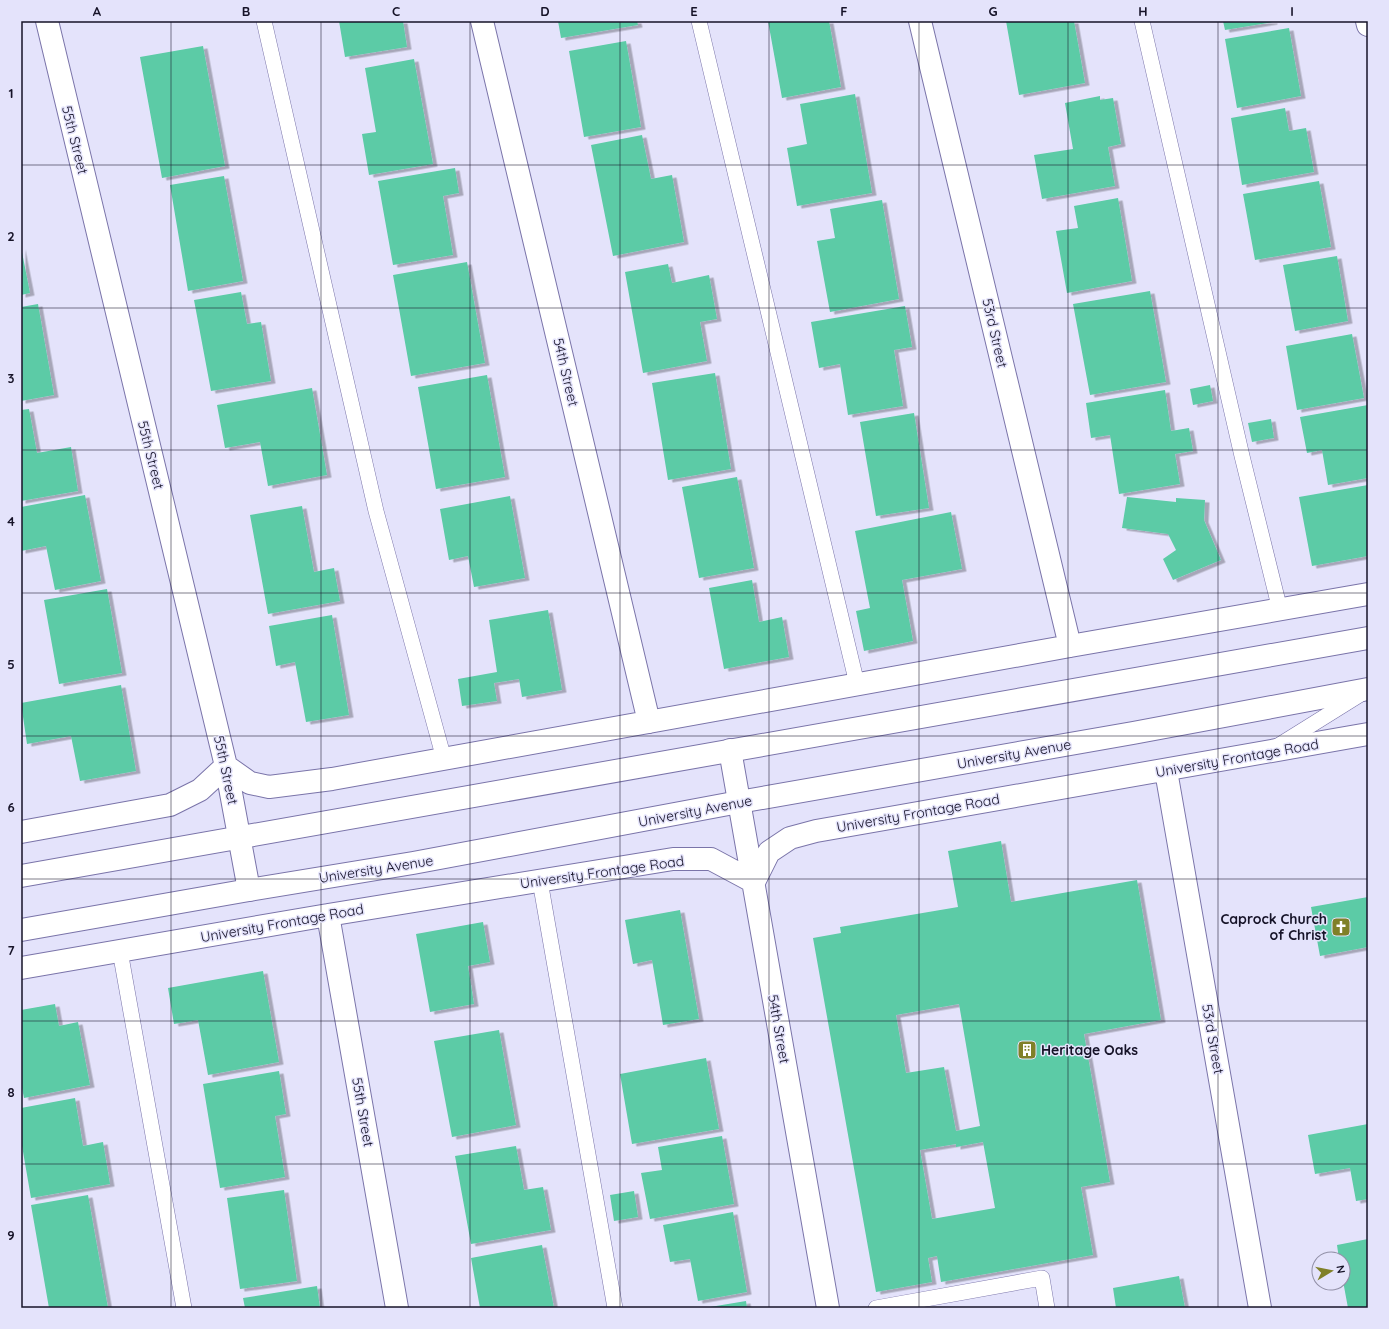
<svg xmlns="http://www.w3.org/2000/svg" width="1389" height="1329" font-family="Quicksand,sans-serif">
	<style>
		.building { fill: #5bcba6; fill-rule: evenodd; filter: url(#shadow) }
		.lines { fill: none; stroke-linecap: round; stroke-linejoin: round }
		.service-casing { stroke: #7a74a9; stroke-width: 16 }
		.minor-casing { stroke: #7a74a9; stroke-width: 24 }
		.secondary-casing { stroke: #7a74a9; stroke-width: 24 }
		.service { stroke: #fff; stroke-width: 15 }
		.minor { stroke: #fff; stroke-width: 22 }
		.secondary { stroke: #fff; stroke-width: 22 }
		.grid { fill: none; stroke: #161328; stroke-width: 1; stroke-opacity: 0.55 }
		.labels { text-anchor: middle; stroke-width: 3; stroke-linejoin: round; paint-order: stroke }
		.street-label { font-size: 14px; fill: #161328; stroke: #e4e3fb }
		.poi-label { font-size: 14px; font-weight: bold; fill: #161328; stroke: #e4e3fb; text-anchor: end }
		.neatline { fill: none; stroke: #161328; stroke-width: 1.5 }
		.grid-label { font-size: 13px; text-anchor: middle; font-weight: bold; fill: #161328 }
	</style>
	<defs>
		<filter id="shadow"><feDropShadow dx="4.5" dy="2.5" stdDeviation="0" flood-color="#0004"/></filter>
	</defs>
	<rect width="100%" height="100%" fill="#e4e3fb"/>
	<path class="building" d="M339,21H403L407,47L345,57Z
		M558,21H637L638,25L561,38Z
		M768,21H829L841,87L782,98Z
		M1006,21H1074L1085,83L1019,95Z
		M1223,21H1273V22L1225,30Z
		M1289,28L1301,96L1237,108L1225,39Z
		M626,41L641,127L584,137L569,51Z
		M203,46L225,166L162,178L140,57Z
		M414,59L433,164L369,175L362,134L376,132L365,68Z
		M855,94L872,193L797,206L787,148L807,144L800,104Z
		M1100,96V100L1113,98L1121,144L1108,147L1115,186L1042,199L1034,155L1073,149L1065,103Z
		M1285,108L1289,131L1306,128L1314,172L1242,185L1231,118Z
		M642,135L651,179L672,175L684,242L613,256L591,145Z
		M455,168L459,193L443,196L453,255L393,265L378,181Z
		M224,176L243,281L188,291L170,185Z
		M1319,181L1331,247L1255,260L1243,194Z
		M1118,198L1132,281L1067,293L1056,231L1078,228L1074,206Z
		M882,200L899,299L830,312L817,241L835,238L830,209Z
		M21,247L30,293L21,295Z
		M1337,256L1348,321L1295,331L1283,265Z
		M467,262L485,363L411,376L393,275Z
		M668,264L672,283L709,275L717,319L700,322L707,361L643,373L625,272Z
		M1150,291L1166,382L1090,395L1073,304Z
		M241,292L247,324L261,322L271,381L211,391L194,300Z
		M38,304L54,395L21,401V307Z
		M905,306L912,347L894,350L903,406L848,415L840,364L819,368L811,322Z
		M1352,334L1364,398L1297,410L1286,346Z
		M715,373L731,469L668,480L652,383Z
		M487,375L505,477L436,489L418,387Z
		M1210,385L1213,401L1193,405L1190,389Z
		M312,388L327,475L268,486L260,442L225,448L217,405Z
		M1165,390L1171,431L1189,428L1193,451L1175,454L1180,484L1119,494L1110,435L1091,438L1086,403Z
		M1368,405V478L1328,485L1322,450L1307,453L1300,417Z
		M29,409L37,453L71,447L78,491L21,501V410Z
		M914,413L929,508L876,516L860,422Z
		M1271,419L1274,438L1252,442L1248,423Z
		M737,477L754,568L699,578L682,487Z
		M1368,485V556L1312,566L1299,497Z
		M85,495L101,581L55,590L46,546L21,551V507Z
		M510,496L525,578L474,587L468,556L449,560L440,509Z
		M1127,497L1176,502V498L1205,500L1204,520L1221,560L1173,580L1163,559L1176,550L1168,534L1122,528Z
		M302,506L314,572L334,568L340,601L268,614L250,515Z
		M951,512L962,569L902,580L913,641L864,651L856,611L870,608L855,531Z
		M752,580L759,622L782,617L789,657L724,669L709,588Z
		M107,589L122,673L59,684L44,600Z
		M548,610L562,690L522,697L519,679L494,683L497,701L462,706L458,679L497,672L489,620Z
		M332,615L349,715L306,722L295,662L276,666L269,626Z
		M121,685L136,771L80,781L71,736L27,744L21,703Z
		M1001,841L1011,902L1137,880L1161,1020L1084,1034L1110,1182L1081,1187L1093,1255L941,1282L937,1256L928,1258L932,1282L876,1292L813,938L841,933L840,927L958,907L948,851ZM959,1004L980,1126L956,1131L944,1067L906,1073L896,1015ZM983,1142L995,1208L932,1219L920,1150L956,1144V1147Z
		M1368,897V947L1320,956L1311,907Z
		M680,910L699,1019L663,1025L652,960L633,964L625,920Z
		M483,922L490,962L468,966L474,1004L430,1012L416,934Z
		M263,971L279,1062L208,1075L198,1020L174,1024L168,988Z
		M55,1004L59,1026L78,1022L90,1085L24,1098L21,1083V1010Z
		M499,1030L516,1125L452,1137L434,1041Z
		M706,1058L719,1129L632,1144L620,1074Z
		M279,1071L286,1114L275,1116L285,1177L220,1188L203,1084Z
		M75,1098L83,1146L103,1142L110,1184L31,1198L21,1140V1108Z
		M1368,1124V1199L1356,1201L1350,1168L1315,1174L1308,1135Z
		M722,1136L734,1204L650,1219L641,1173L662,1170L658,1147Z
		M516,1146L524,1190L543,1187L551,1230L471,1244L455,1156Z
		M284,1190L297,1281L240,1289L227,1198Z
		M634,1191L638,1217L614,1221L610,1195Z
		M88,1195L108,1308H49L31,1205Z
		M733,1212L747,1292L698,1301L690,1259L670,1262L663,1225Z
		M1368,1239V1308H1348L1343,1281V1259H1339L1337,1245Z
		M542,1245L554,1308H480L471,1258Z
		M1179,1276L1185,1308H1116L1113,1288Z
		M317,1286L320,1308H245L243,1298Z
		M746,1301L747,1308H710V1307Z"/>
	<g class="lines">
		<defs>
			<path id="service" d="M264,21L376,511L444,759
				M699,21L857,684
				M1142,21L1242,456L1280,610
				M1276,747L1361,694
				M540,881L615,1308
				M120,951L184,1308
				M876,1308L1042,1278L1047,1308"/>
			<path id="minor" d="M47,21L226,766L249,890
				M482,21L649,722
				M920,21L1070,646
				M1367,21L1368,25
				M730,750L828,1308
				M1166,771L1260,1308
				M21,832L170,805L200,790L226,766L250,783L269,787L332,779L1070,646L1368,594
				M328,915L397,1308
				M21,968L328,915L673,859H711L754,882L769,852L790,838L816,831L1368,734"/>
			<path id="secondary" d="M21,876L1368,638
				M21,930L249,890L413,863L739,802L1133,733L1368,689"/>
		</defs>
		<use href="#service" class="service-casing"/>
		<use href="#minor" class="minor-casing"/>
		<use href="#secondary" class="secondary-casing"/>
		<use href="#service" class="service"/>
		<use href="#minor" class="minor"/>
		<use href="#secondary" class="secondary"/>
	</g>
	<path class="grid" d="M171,21V1308M321,21V1308M470,21V1308M620,21V1308M769,21V1308M919,21V1308M1068,21V1308M1218,21V1308M21,165H1368M21,308H1368M21,450H1368M21,593H1368M21,736H1368M21,879H1368M21,1021H1368M21,1164H1368"/>
	<defs>
		<symbol id="church-square" viewBox="-11 -11 22 22"><rect x="-9" y="-9" width="18" height="18" rx="4" fill="#808028" stroke="#e4e3fb"/><path d="M-1.2-6h2.4v3.5h3.3v2.4h-3.3V6h-2.4V-.1h-3.3v-2.4h3.3Z" fill="#fff"/></symbol>
		<symbol id="building-square" viewBox="-11 -11 22 22"><rect x="-9" y="-9" width="18" height="18" rx="4" fill="#808028" stroke="#e4e3fb"/><path d="M-4-6H4V6H1V3H-1V6H-4ZM-2.5-4.3h1.7v1.8h-1.7ZM.8-4.3h1.7v1.8H.8ZM-2.5-1h1.7V.8h-1.7ZM.8-1h1.7V.8H.8Z" fill="#fff"/></symbol>
	</defs>
	<g fill-rule="evenodd">
		<use href="#church-square" x="1330" y="916" width="22" height="22"/>
		<use href="#building-square" x="1016" y="1039" width="22" height="22"/>
	</g>
	<g class="labels">
		<g class="street-label">
			<text transform="translate(75 140) rotate(76)" y="5">55th Street</text>
			<text transform="translate(995 333) rotate(77)" y="5">53rd Street</text>
			<text transform="translate(566 372) rotate(77)" y="5">54th Street</text>
			<text transform="translate(151 455) rotate(76)" y="5">55th Street</text>
			<text transform="translate(1014 754) rotate(-10)" y="5">University Avenue</text>
			<text transform="translate(1237 758) rotate(-10)" y="5">University Frontage Road</text>
			<text transform="translate(226 770) rotate(78)" y="5">55th Street</text>
			<text transform="translate(695 811) rotate(-11)" y="5">University Avenue</text>
			<text transform="translate(918 813) rotate(-10)" y="5">University Frontage Road</text>
			<text transform="translate(376 869) rotate(-9)" y="5">University Avenue</text>
			<text transform="translate(602 872) rotate(-8)" y="5">University Frontage Road</text>
			<text transform="translate(282 923) rotate(-10)" y="5">University Frontage Road</text>
			<text transform="translate(779 1029) rotate(80)" y="5">54th Street</text>
			<text transform="translate(1213 1039) rotate(80)" y="5">53rd Street</text>
			<text transform="translate(363 1112) rotate(80)" y="5">55th Street</text>
		</g>
		<g class="poi-label">
			<text x="1327" y="924">Caprock Church<tspan x="1327" dy="16">of Christ</tspan></text>
			<text x="1041" y="1055" text-anchor="start">Heritage Oaks</text>
		</g>
	</g>
	<rect width="1389" height="1329" fill="none" stroke="#e4e3fb" stroke-width="44"/>
	<g transform="translate(1331 1271) rotate(80)"><circle r="19" fill="#e4e3fb" stroke="#9290a7"/>
	<path d="M0-3L7 15L0 10L-7 15Z" fill="#808028"/>
	<text y="-6" font-size="11" font-weight="bold" text-anchor="middle" fill="#161328">N</text>
	</g>
	<rect x="22" y="22" width="1345" height="1285" class="neatline"/>
	<g class="grid-label">
		<text x="97" y="16">A</text>
		<text x="246" y="16">B</text>
		<text x="396" y="16">C</text>
		<text x="545" y="16">D</text>
		<text x="694" y="16">E</text>
		<text x="844" y="16">F</text>
		<text x="993" y="16">G</text>
		<text x="1143" y="16">H</text>
		<text x="1292" y="16">I</text>
		<text x="11" y="98">1</text>
		<text x="11" y="241">2</text>
		<text x="11" y="383">3</text>
		<text x="11" y="526">4</text>
		<text x="11" y="669">5</text>
		<text x="11" y="812">6</text>
		<text x="11" y="955">7</text>
		<text x="11" y="1097">8</text>
		<text x="11" y="1240">9</text>
	</g>
</svg>
